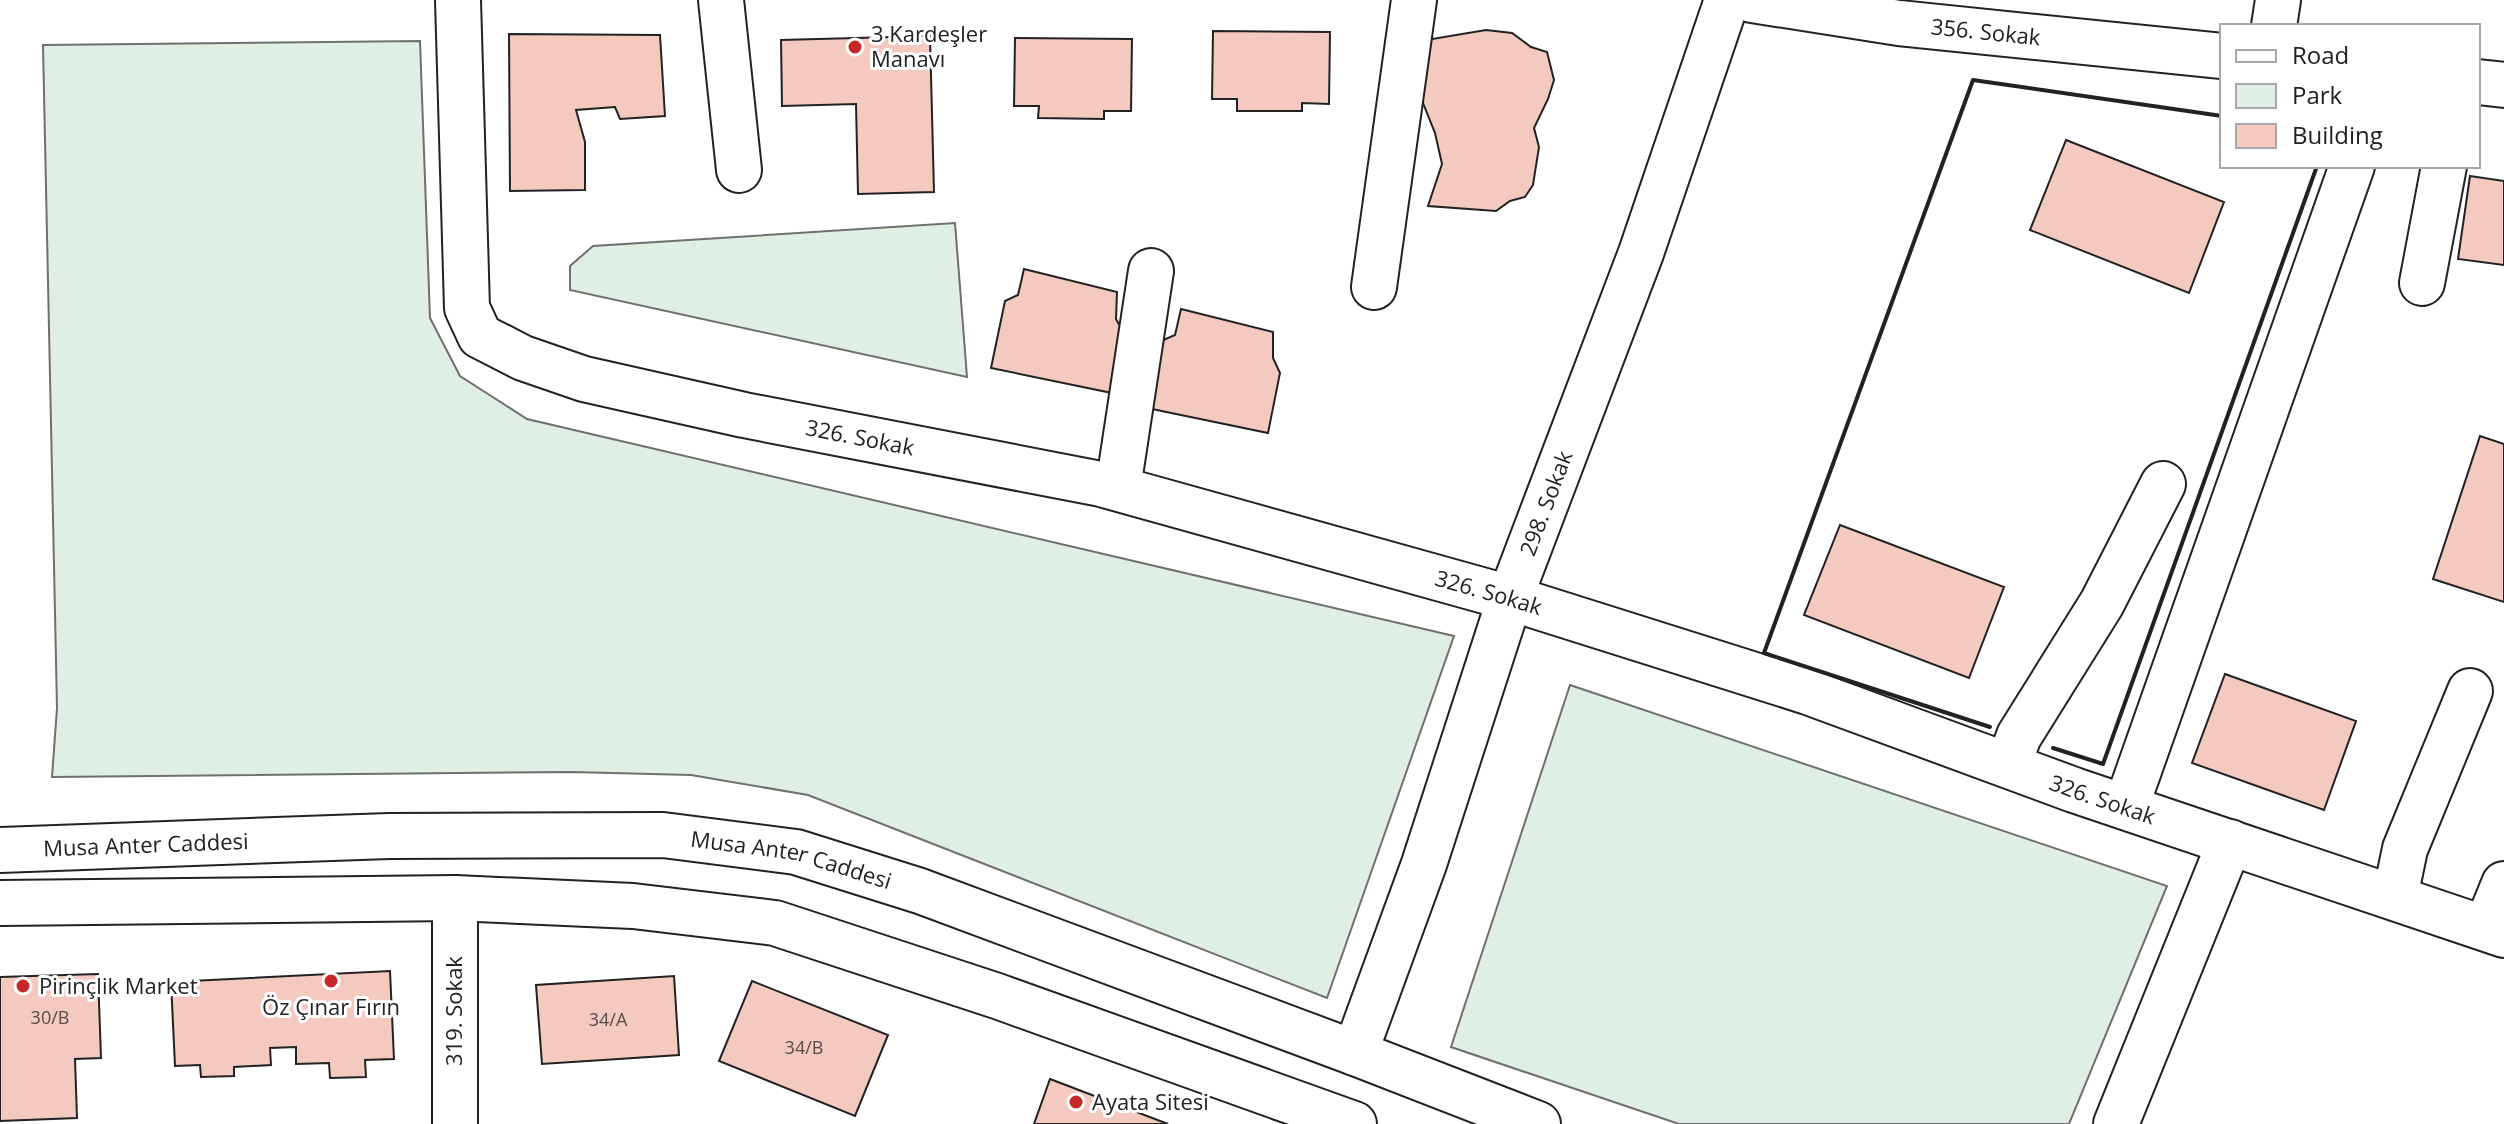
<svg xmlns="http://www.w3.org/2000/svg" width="2504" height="1124" font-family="'Open Sans',sans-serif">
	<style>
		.green { fill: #e0efe3; stroke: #6f6f6f; stroke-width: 2 }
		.building { fill: #f3c9c0; stroke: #222; stroke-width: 2 }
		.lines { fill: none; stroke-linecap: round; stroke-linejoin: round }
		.minor-casing { stroke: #222; stroke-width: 48 }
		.major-casing { stroke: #222; stroke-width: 48 }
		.minor { stroke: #fff; stroke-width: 44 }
		.major { stroke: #fff; stroke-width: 44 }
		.wall { stroke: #222; stroke-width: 4 }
		.poi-dot { fill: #c62828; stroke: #fff; stroke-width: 3 }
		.labels { text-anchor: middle; stroke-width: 6; stroke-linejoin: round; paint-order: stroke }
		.number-label { font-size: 18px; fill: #564c4a }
		.street-label { font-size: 22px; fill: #222; stroke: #fff }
		.poi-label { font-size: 22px; fill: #222; stroke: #fff; text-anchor: start }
	</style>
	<rect width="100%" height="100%" fill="#fff"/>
	<path class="green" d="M420,41L430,318L460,376L527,419L1454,636L1327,998L808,795L691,775L571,772L52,777L57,708L43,45Z
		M955,223L967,377L570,290V266L593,246Z
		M1570,685L2167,886L2069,1124H1679L1451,1047Z"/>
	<path class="building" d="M1486,30L1512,33L1531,47L1547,52L1554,80L1548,99L1534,128L1539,147L1533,185L1525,197L1510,201L1496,211L1428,206L1442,164L1435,133L1421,98L1420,41Z
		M1213,31L1330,32L1329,104L1302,103V111H1237V99H1212Z
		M509,34L660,35L665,116L620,119L615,107L576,110L585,142V190L510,191Z
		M930,36L934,192L858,194L856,104L782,106L781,40Z
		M1015,38L1132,39L1131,111H1104V119L1038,118L1039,106H1014Z
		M2066,140L2224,202L2189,293L2030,230Z
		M2470,176L2504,181V265L2458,259Z
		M1024,269L1117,292L1116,319L1124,333L1112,393L991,368L1005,301L1018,295Z
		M1181,309L1273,332V358L1280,373L1268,433L1147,408L1161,341L1175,335Z
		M2480,436L2504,444V602L2433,579Z
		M1840,525L2004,587L1969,678L1804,615Z
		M2225,674L2356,721L2324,810L2192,763Z
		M390,971L394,1059L365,1060L366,1077L330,1078L329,1063L296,1064V1047L270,1048L271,1065L234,1067V1076L201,1077L200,1065L175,1066L171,982Z
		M98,974L101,1058L75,1059L77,1118L0,1121V977Z
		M674,976L679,1055L542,1064L536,985Z
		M752,981L888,1035L855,1116L719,1061Z
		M1050,1079L1168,1124H1034Z"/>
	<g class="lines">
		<defs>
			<g id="minor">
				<path id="s1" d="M458,0L467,308L480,336L523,358L584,379L744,415L1101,484L1510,598L1808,692L2074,790L2504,935"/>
				<path d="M721,0L739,170"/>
				<path id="s2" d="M1752,0L1899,23L2222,56"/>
				<path d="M2274,26L2278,0"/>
				<path d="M2478,82L2504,85"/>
				<path d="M2422,283L2444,166"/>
				<path d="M1374,287L1414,0"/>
				<path d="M1118,488L1151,271"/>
				<path d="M2008,765L2019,736L2102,603L2163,484"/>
				<path d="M2126,807L2352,166"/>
				<path d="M2395,897L2405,849L2470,691"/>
				<path d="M2486,928L2504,884"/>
				<path id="s3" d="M1355,1053L1424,864L1510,598L1641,253L1727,0"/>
				<path d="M455,1124V898"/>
				<path d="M2116,1124L2230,842"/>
			</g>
			<g id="major">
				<path id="s4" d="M0,850L389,836L663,835L796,852L920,891L1355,1053L1538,1124"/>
				<path d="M0,903L455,898L633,906L775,923L997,996L1354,1124"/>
			</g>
		</defs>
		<use href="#minor" class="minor-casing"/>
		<use href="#major" class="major-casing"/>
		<use href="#minor" class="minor"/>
		<use href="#major" class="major"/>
		<path class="wall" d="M1990,727L1764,653L1973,80L2222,116
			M2053,748L2103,764L2317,166"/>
	</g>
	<g class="poi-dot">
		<circle cx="855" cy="47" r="8"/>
		<circle cx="331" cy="981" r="8"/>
		<circle cx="23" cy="986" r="8"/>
		<circle cx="1076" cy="1102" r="8"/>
	</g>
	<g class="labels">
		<g class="number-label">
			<text x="50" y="1024">30/B</text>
			<text x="608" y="1026">34/A</text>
			<text x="804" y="1054">34/B</text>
		</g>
		<g class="street-label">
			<text dy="8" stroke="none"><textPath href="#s2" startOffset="236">356. Sokak</textPath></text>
			<text dy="8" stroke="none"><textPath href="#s1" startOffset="734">326. Sokak</textPath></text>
			<text dy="8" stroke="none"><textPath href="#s3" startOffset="582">298. Sokak</textPath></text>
			<text dy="8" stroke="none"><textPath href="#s1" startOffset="1382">326. Sokak</textPath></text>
			<text dy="8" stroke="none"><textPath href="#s1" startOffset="2030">326. Sokak</textPath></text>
			<text dy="8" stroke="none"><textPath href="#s4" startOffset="146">Musa Anter Caddesi</textPath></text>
			<text dy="8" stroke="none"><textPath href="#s4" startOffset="794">Musa Anter Caddesi</textPath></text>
			<text transform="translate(454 1011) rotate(-90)" y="8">319. Sokak</text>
		</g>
		<g class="poi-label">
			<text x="871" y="42">3 Kardeşler<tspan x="871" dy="25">Manavı</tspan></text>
			<text x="39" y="994">Pirinçlik Market</text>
			<text x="331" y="1015" text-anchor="middle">Öz Çınar Fırın</text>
			<text x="1092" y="1110">Ayata Sitesi</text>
		</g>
	</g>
	<rect x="2220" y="24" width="260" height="144" fill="#ffffff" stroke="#a7a7a7" stroke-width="2"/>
	<rect x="2236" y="50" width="40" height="12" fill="#ffffff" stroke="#a7a7a7" stroke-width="2"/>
	<text x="2292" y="64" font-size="24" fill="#222222">Road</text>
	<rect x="2236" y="84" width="40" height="24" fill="#e0efe3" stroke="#a7a7a7" stroke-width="2"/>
	<text x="2292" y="104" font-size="24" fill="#222222">Park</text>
	<rect x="2236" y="124" width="40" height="24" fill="#f3c9c0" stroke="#a7a7a7" stroke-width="2"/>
	<text x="2292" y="144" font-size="24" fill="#222222">Building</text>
</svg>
